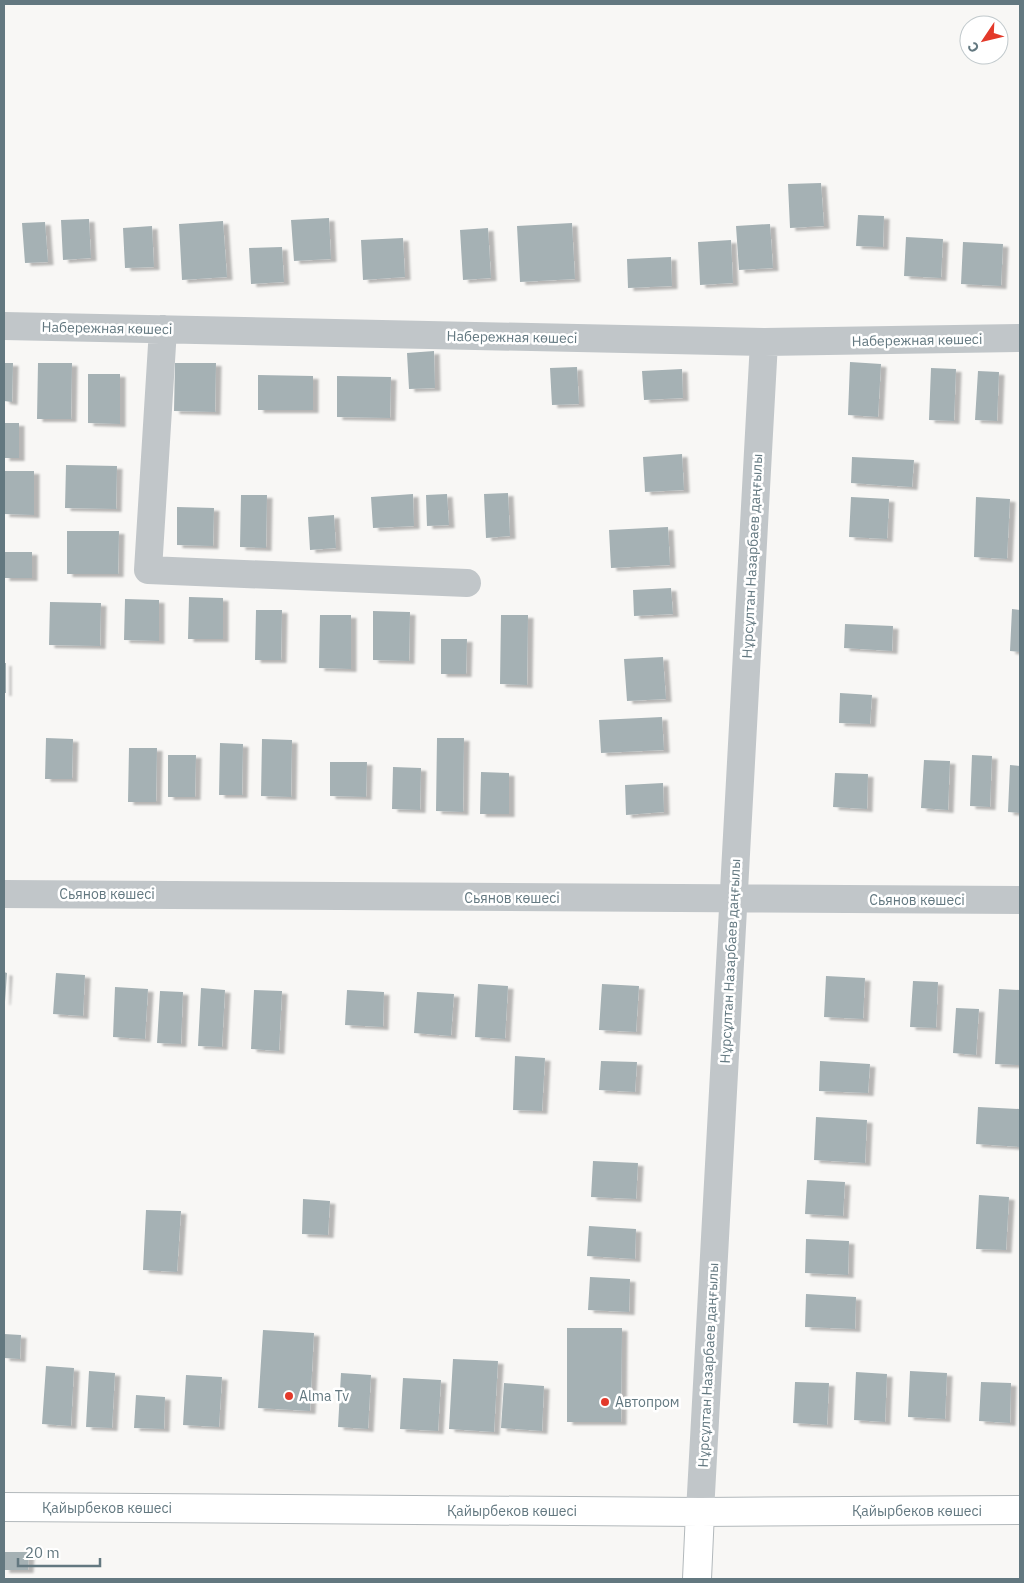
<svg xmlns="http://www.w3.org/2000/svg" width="1024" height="1583" font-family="'IBM Plex Sans',sans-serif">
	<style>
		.building { fill: #a5b1b4; filter: url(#shadow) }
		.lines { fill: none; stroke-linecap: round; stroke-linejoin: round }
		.major-casing { stroke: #b2b8bb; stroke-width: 30 }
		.minor { stroke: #c1c6c9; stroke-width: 28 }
		.major { stroke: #fff; stroke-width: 28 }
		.poi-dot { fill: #e3392a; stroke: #fff; stroke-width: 2 }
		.labels { text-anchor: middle; stroke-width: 5; stroke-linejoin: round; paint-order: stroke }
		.street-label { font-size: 14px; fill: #637880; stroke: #fff }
		.poi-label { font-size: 14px; fill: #637880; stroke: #fff; text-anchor: start }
	</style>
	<defs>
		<filter id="shadow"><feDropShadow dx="5.5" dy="3" stdDeviation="1" flood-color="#0004"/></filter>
	</defs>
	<rect width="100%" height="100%" fill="#f8f7f5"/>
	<path class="building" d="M821,183L824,226L790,228L788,184Z
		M858,215L884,216L883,247L856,246Z
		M329,218L331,259L294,261L291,220Z
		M89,219L91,258L63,260L61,220Z
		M223,221L227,277L182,280L179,224Z
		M45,222L48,262L25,263L22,223Z
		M572,223L575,279L520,282L517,226Z
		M770,224L773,268L739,270L736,226Z
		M152,226L154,267L125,268L123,228Z
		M488,228L491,278L463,280L460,230Z
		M906,237L943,239L941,278L904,276Z
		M403,238L405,277L363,280L361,240Z
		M731,240L733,283L700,285L698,242Z
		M963,242L1003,244L1001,286L961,284Z
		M282,247L284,282L251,284L249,248Z
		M671,257L672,286L628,288L627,259Z
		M434,351L435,388L409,389L407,353Z
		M850,362L881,364L878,417L848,415Z
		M4,363H13L12,402L4,401Z
		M38,363H72L71,419H37Z
		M175,363H216L215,412L174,411Z
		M577,367L579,404L552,405L550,368Z
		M931,368L956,369L954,421L929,420Z
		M682,369L683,398L644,400L642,371Z
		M978,371L999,372L997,421L975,420Z
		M88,374H120V424L88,423Z
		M258,375L313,376V410H258Z
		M337,376L391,377L390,418L337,417Z
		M4,423H19V458H4Z
		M682,454L684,490L645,492L643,457Z
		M852,457L914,460L912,487L851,483Z
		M66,465L117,466L116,509L65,508Z
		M4,471H34V515L4,514Z
		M508,493L510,536L486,538L484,494Z
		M413,494L414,526L373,528L371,497Z
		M447,494L449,525L427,526L426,495Z
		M241,495H267L266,548L240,547Z
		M851,497L889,499L887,539L849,537Z
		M976,497L1010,499L1007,559L974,557Z
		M177,507L214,508L213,546L177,545Z
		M334,515L336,548L310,550L308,517Z
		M668,527L670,565L611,568L609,530Z
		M67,531H119L118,574H67Z
		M4,552H32V578H4Z
		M671,588L673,614L634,616L633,590Z
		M189,597L223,598V639H188Z
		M125,599L159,600V641L124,640Z
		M50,602L101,603L100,646L49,645Z
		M1012,609L1020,610V652L1010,651Z
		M256,610H282L281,660H255Z
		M373,611L410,612L409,661L373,660Z
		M320,615H351V669L319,668Z
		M501,615H528L527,685L500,684Z
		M845,624L893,626L892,651L844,648Z
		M441,639H467L466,674H441Z
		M663,657L666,699L627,701L624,659Z
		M4,663H6V693H4Z
		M840,693L872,695L870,724L839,723Z
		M662,717L664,750L601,753L599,720Z
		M46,738L73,739L72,779H45Z
		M437,738H464L463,812L436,811Z
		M262,739L292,740L291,797L261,796Z
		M220,743L243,744L242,795H219Z
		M129,748H157L156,802H128Z
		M168,755H196L195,797H168Z
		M972,755L992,756L990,807L970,806Z
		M924,760L950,761L948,810L921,808Z
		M330,762H367L366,797L330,796Z
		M1010,765L1020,766V813L1008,812Z
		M393,767L421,768L420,810L392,809Z
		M481,772L509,773V814H480Z
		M835,773L868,774L867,809L833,807Z
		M663,783L664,812L626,815L625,785Z
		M4,972L7,973L5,1002H4Z
		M56,973L85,975L83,1016L53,1014Z
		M826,976L865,978L863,1019L824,1017Z
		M913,981L938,982L936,1028L910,1027Z
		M478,984L508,986L505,1039L475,1037Z
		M602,984L639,986L636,1032L599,1030Z
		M115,987L148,989L145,1039L113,1037Z
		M201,988L225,990L222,1047L198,1046Z
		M999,989L1020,990V1065L995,1064Z
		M254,990L282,991L279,1051L251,1049Z
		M347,990L384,992L383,1027L345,1025Z
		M160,991L183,992L181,1044L157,1043Z
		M417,992L454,994L451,1036L414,1033Z
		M956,1008L979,1009L976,1055L953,1053Z
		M515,1056L545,1058L542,1111L513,1110Z
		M601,1061L637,1062L635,1092L599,1090Z
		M820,1061L870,1064L868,1093L819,1091Z
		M978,1107L1020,1109V1147L976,1144Z
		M816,1117L867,1120L865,1163L814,1160Z
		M593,1161L638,1163L636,1199L591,1197Z
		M807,1180L845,1182L843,1216L805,1214Z
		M979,1195L1009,1197L1006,1250L976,1249Z
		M303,1199L330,1201L328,1235L302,1234Z
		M146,1210L181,1211L177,1272L143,1270Z
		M589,1226L636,1229L635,1259L587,1256Z
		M806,1239L849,1241L848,1275L805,1273Z
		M590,1277L630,1279L629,1312L588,1310Z
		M806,1294L856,1297L855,1329L805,1327Z
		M567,1328H622L621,1422H567Z
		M263,1330L314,1333L310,1411L258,1408Z
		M4,1334L21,1335L20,1359L4,1358Z
		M453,1359L498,1361L494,1432L449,1429Z
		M46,1366L74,1368L71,1426L42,1424Z
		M89,1371L115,1373L112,1428L86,1427Z
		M910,1371L947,1373L945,1419L908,1417Z
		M856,1372L887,1374L885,1422L854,1420Z
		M341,1373L371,1375L368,1429L338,1427Z
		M186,1375L222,1377L219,1427L183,1425Z
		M403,1378L441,1380L438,1431L400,1429Z
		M795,1382L829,1383L827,1425L793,1423Z
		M981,1382L1011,1383L1010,1423L979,1421Z
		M504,1383L544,1386L542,1431L501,1428Z
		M136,1395L165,1397L164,1429L134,1428Z
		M4,1552H29L28,1570H4Z"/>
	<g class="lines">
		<defs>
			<path id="major" d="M4,1507L700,1512L1020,1510
				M697,1579L700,1512"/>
		</defs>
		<use href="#major" class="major-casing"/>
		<path class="minor" d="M4,326L764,342L1020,338
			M163,329L148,570L467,583
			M4,894L1020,900
			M700,1512L764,342"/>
		<use href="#major" class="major"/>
	</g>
	<g class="poi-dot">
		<circle cx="289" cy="1396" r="5"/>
		<circle cx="605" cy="1402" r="5"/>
	</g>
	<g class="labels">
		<g class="street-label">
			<text transform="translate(107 328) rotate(1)" y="5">Набережная көшесі</text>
			<text transform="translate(512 337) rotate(1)" y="5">Набережная көшесі</text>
			<text transform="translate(917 340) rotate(-1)" y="5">Набережная көшесі</text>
			<text transform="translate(752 556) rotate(-87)" y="5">Нұрсұлтан Назарбаев даңғылы</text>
			<text x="107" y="899">Сьянов көшесі</text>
			<text x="512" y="903">Сьянов көшесі</text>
			<text x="917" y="905">Сьянов көшесі</text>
			<text transform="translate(730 961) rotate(-87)" y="5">Нұрсұлтан Назарбаев даңғылы</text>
			<text transform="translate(708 1365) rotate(-87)" y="5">Нұрсұлтан Назарбаев даңғылы</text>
			<text x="107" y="1513">Қайырбеков көшесі</text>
			<text x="512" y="1516">Қайырбеков көшесі</text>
			<text x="917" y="1516">Қайырбеков көшесі</text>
		</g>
		<g class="poi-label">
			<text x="299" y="1401">Alma Tv</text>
			<text x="615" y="1407">Автопром</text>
		</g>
	</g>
	<rect width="1024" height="1583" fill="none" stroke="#637880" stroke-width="10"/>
	<g transform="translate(984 40) rotate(235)"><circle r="24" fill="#ffffff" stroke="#c1c9cc"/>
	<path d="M0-4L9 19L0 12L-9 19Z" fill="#e3392a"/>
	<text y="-8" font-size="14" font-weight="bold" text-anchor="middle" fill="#637880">С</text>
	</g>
	<path d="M18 1558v8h82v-8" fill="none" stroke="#637880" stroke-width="2.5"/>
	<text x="25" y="1558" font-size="15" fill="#637880" stroke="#ffffff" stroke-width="4" paint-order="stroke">20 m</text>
</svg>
